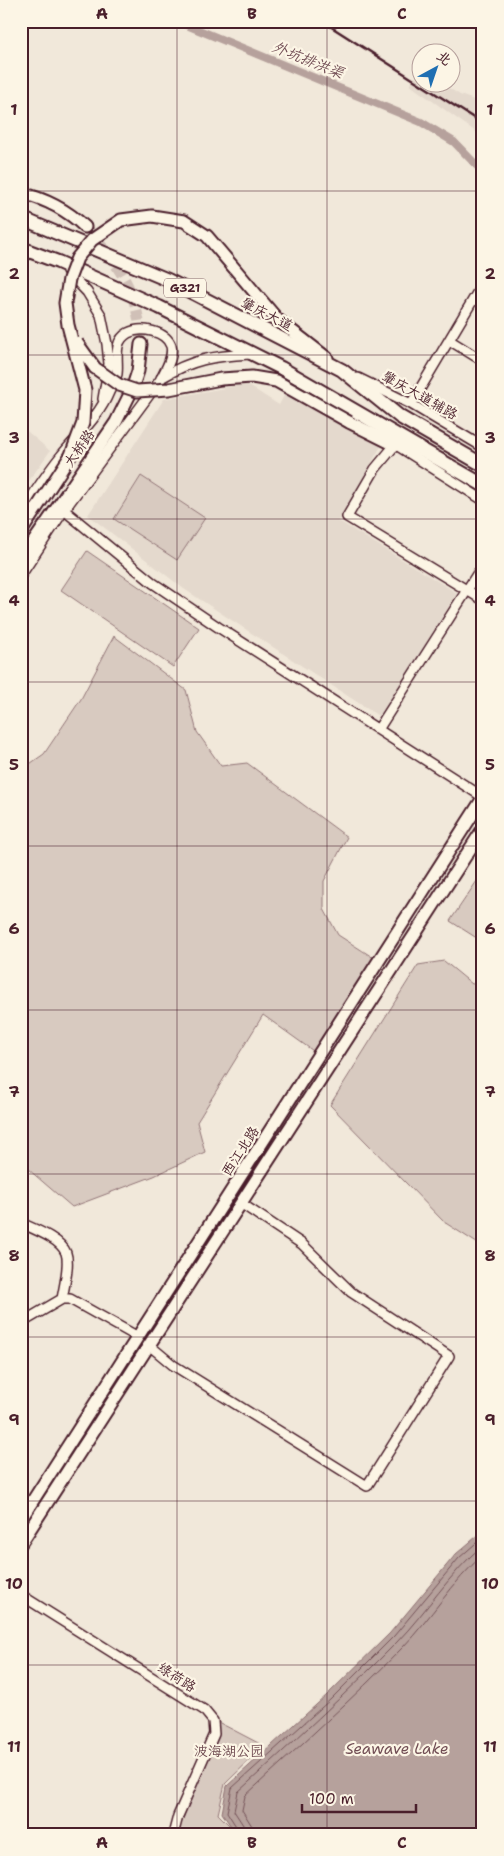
<svg xmlns="http://www.w3.org/2000/svg" width="504" height="1856" font-family="'Shantell Sans','LXGW WenKai TC',sans-serif">
	<style>
		.built { fill: #e4d9cd }
		.green { fill: #d8cac0; stroke: #917476 }
		.water { fill: #b6a19c; stroke: #8b6d6f }
		.lines { fill: none; stroke-linecap: round; stroke-linejoin: round }
		.shore { stroke: #755358; stroke-width: 1 }
		.canal { stroke: #b6a19c; stroke-width: 8 }
		.major-tunnel { stroke: #d0c0b7; stroke-width: 11; stroke-dasharray: 11 5.5; stroke-linecap: butt }
		.minor-casing { stroke: #4a1f2b; stroke-width: 12 }
		.major-casing { stroke: #4a1f2b; stroke-width: 15 }
		.highway-casing { stroke: #4a1f2b; stroke-width: 16 }
		.minor { stroke: #fcf5e5; stroke-width: 9 }
		.major { stroke: #fcf5e5; stroke-width: 11 }
		.highway { stroke: #fcf5e5; stroke-width: 12 }
		.rail { stroke: #4a1f2b; stroke-width: 2.5 }
		.major-bridge-casing { stroke: #4a1f2b; stroke-width: 15; stroke-linecap: butt }
		.major-bridge { stroke: #fcf5e5; stroke-width: 11 }
		.grid { fill: none; stroke: #4a1f2b; stroke-width: 1; stroke-opacity: 0.55 }
		.labels { text-anchor: middle; stroke-width: 4.5; stroke-linejoin: round; paint-order: stroke }
		.shield { fill: #fcf5e5; stroke: #7f5f63; stroke-width: 1 }
		.shield-label { font-size: 12px; font-weight: bold; fill: #4a1f2b }
		.street-label { font-size: 14px; fill: #4a1f2b; stroke: #fcf5e5 }
		.park-label { font-size: 14px; fill: #6e4a50; stroke: #fcf5e5 }
		.water-label { font-size: 15px; font-style: italic; fill: #704c53; stroke: #fcf5e5 }
		.neatline { fill: none; stroke: #4a1f2b; stroke-width: 2 }
		.grid-label { font-size: 16px; text-anchor: middle; font-weight: bold; fill: #4a1f2b }
	</style>
	<rect width="100%" height="100%" fill="#f1e8da"/>
	<filter id="ink" filterUnits="userSpaceOnUse"><feTurbulence type="fractalNoise" baseFrequency=".02" numOctaves="2"/><feDisplacementMap in="SourceGraphic" scale="10" xChannelSelector="R" yChannelSelector="G"/><feConvolveMatrix kernelMatrix="1 2 1 2 8 2 1 2 1" color-interpolation-filters="sRGB"/></filter>
	<g filter="url(#ink)">
		<path class="built" d="M421,70L422,82L441,83L460,95L483,103V137L410,85Z
			M246,384L279,405L287,390L382,444L339,521L457,593L380,717L184,589L88,515L164,399Z
			M21,426L50,451L21,492Z"/>
		<path class="green" d="M141,476L205,518L177,560L114,519Z
			M87,551L199,628L173,667L61,590Z
			M114,636L186,690L197,732L221,766L247,763L347,837L324,881V909L338,935L377,960L316,1053L263,1015L197,1122L205,1152L154,1176L72,1207L21,1163V770L44,754L81,699Z
			M483,872V942L450,921Z
			M444,961L472,984L483,982V1247L444,1222L330,1105L418,965Z
			M218,1722L264,1746L225,1784L218,1814L239,1835H177Z"/>
		<path class="water" d="M483,1531V1835H237L222,1813L227,1786L327,1695L390,1633L456,1554Z"/>
		<g class="lines">
			<path class="shore" d="M240,1835L239,1831L227,1812L232,1788L331,1699L394,1636L459,1558L483,1537
				M246,1835L245,1828L234,1811L238,1792C292,1743 346,1694 397,1642C427,1611 449,1574 483,1545
				M253,1835L252,1826L242,1810L245,1796C298,1747 353,1699 403,1647C431,1618 452,1582 483,1555"/>
			<path class="canal" d="M177,21L421,122L454,142L483,172"/>
			<path class="major-tunnel" d="M85,227C118,263 140,294 141,344"/>
			<defs>
				<path id="minor" d="M67,271L87,292L101,315L107,344L109,364L103,399
					M449,340L483,361
					M161,378C193,359 213,356 250,354
					M358,378L411,404L483,447
					M411,404L483,283
					M390,441L483,500
					M395,445L375,469L347,517L483,600
					M64,510L153,583L218,627L483,797
					M21,513C34,494 46,474 61,456C77,436 99,417 109,392C112,387 115,380 117,374C119,360 112,342 128,333C141,326 166,331 171,346C174,357 165,370 161,379L64,510L21,575
					M379,728L483,565
					M21,1223C34,1229 61,1239 66,1253C70,1264 64,1287 62,1299
					M21,1323L62,1299H70L138,1337
					M149,1345L173,1365L367,1486L449,1356L351,1292L302,1244L242,1204
					M21,1595L204,1710L213,1721L214,1734L178,1816L173,1835"/>
				<path id="major" d="M21,193C46,199 66,209 85,227
					M278,320L327,358
					M349,422L395,445
					M21,560L116,422L131,392L138,371L141,344
					M21,1519L483,798
					M21,1543L483,829"/>
				<path id="highway" d="M21,218L168,280L342,370L400,417L483,465
					M21,248L58,262L159,307L281,368L483,485"/>
			</defs>
			<use href="#minor" class="minor-casing"/>
			<use href="#major" class="major-casing"/>
			<use href="#highway" class="highway-casing"/>
			<use href="#minor" class="minor"/>
			<use href="#major" class="major"/>
			<use href="#highway" class="highway"/>
			<path class="rail" d="M322,21L483,124"/>
			<defs>
				<path id="major-bridge" d="M77,343L95,368L119,385L137,391L169,389L221,379L252,377L276,381L349,422
					M21,532L71,455L83,423L85,390L68,325L65,303L69,279L77,258L92,240L121,220L152,216L184,221L207,236L278,320"/>
			</defs>
			<use href="#major-bridge" class="major-bridge-casing"/>
			<use href="#major-bridge" class="major-bridge"/>
		</g>
	</g>
	<path class="grid" d="M177,21V1835M327,21V1835M21,191H483M21,355H483M21,519H483M21,682H483M21,846H483M21,1010H483M21,1174H483M21,1337H483M21,1501H483M21,1665H483"/>
	<g class="labels">
		<rect class="shield" x="164" y="278.5" width="42" height="19" rx="4"/>
		<g class="shield-label">
			<text x="185" y="292">G321</text>
		</g>
		<g class="street-label">
			<text transform="translate(267 314) rotate(27)" y="5">肇庆大道</text>
			<text transform="translate(420 395) rotate(29)" y="5">肇庆大道辅路</text>
			<text transform="translate(79 448) rotate(-55)" y="5">大桥路</text>
			<text transform="translate(240 1151) rotate(-57)" y="5">西江北路</text>
			<text transform="translate(177 1677) rotate(32)" y="5">绿荷路</text>
		</g>
		<g class="park-label">
			<text x="229" y="1756">波海湖公园</text>
		</g>
		<g class="water-label">
			<text transform="translate(308 60) rotate(22)" y="5">外坑排洪渠</text>
			<text x="397" y="1754">Seawave Lake</text>
		</g>
	</g>
	<rect width="504" height="1856" fill="none" stroke="#fcf5e5" stroke-width="55"/>
	<g transform="translate(436 68) rotate(40)"><circle r="24" fill="#fcf5e5" stroke="#b59f9b"/>
	<path d="M0-4L9 19L0 12L-9 19Z" fill="#1f6fb2"/>
	<text y="-8" font-size="14" font-weight="bold" text-anchor="middle" fill="#4a1f2b">北</text>
	</g>
	<path d="M302 1804v8h114v-8" fill="none" stroke="#4a1f2b" stroke-width="2.5"/>
	<text x="309" y="1804" font-size="15" fill="#4a1f2b" stroke="#fcf5e5" stroke-width="4" paint-order="stroke">100 m</text>
	<rect x="28" y="28" width="448" height="1800" class="neatline"/>
	<g class="grid-label">
		<text x="102" y="19">A</text>
		<text x="252" y="19">B</text>
		<text x="402" y="19">C</text>
		<text x="14" y="115">1</text>
		<text x="490" y="115">1</text>
		<text x="14" y="279">2</text>
		<text x="490" y="279">2</text>
		<text x="14" y="443">3</text>
		<text x="490" y="443">3</text>
		<text x="14" y="606">4</text>
		<text x="490" y="606">4</text>
		<text x="14" y="770">5</text>
		<text x="490" y="770">5</text>
		<text x="14" y="934">6</text>
		<text x="490" y="934">6</text>
		<text x="14" y="1097">7</text>
		<text x="490" y="1097">7</text>
		<text x="14" y="1261">8</text>
		<text x="490" y="1261">8</text>
		<text x="14" y="1425">9</text>
		<text x="490" y="1425">9</text>
		<text x="14" y="1589">10</text>
		<text x="490" y="1589">10</text>
		<text x="14" y="1752">11</text>
		<text x="490" y="1752">11</text>
		<text x="102" y="1848">A</text>
		<text x="252" y="1848">B</text>
		<text x="402" y="1848">C</text>
	</g>
</svg>
